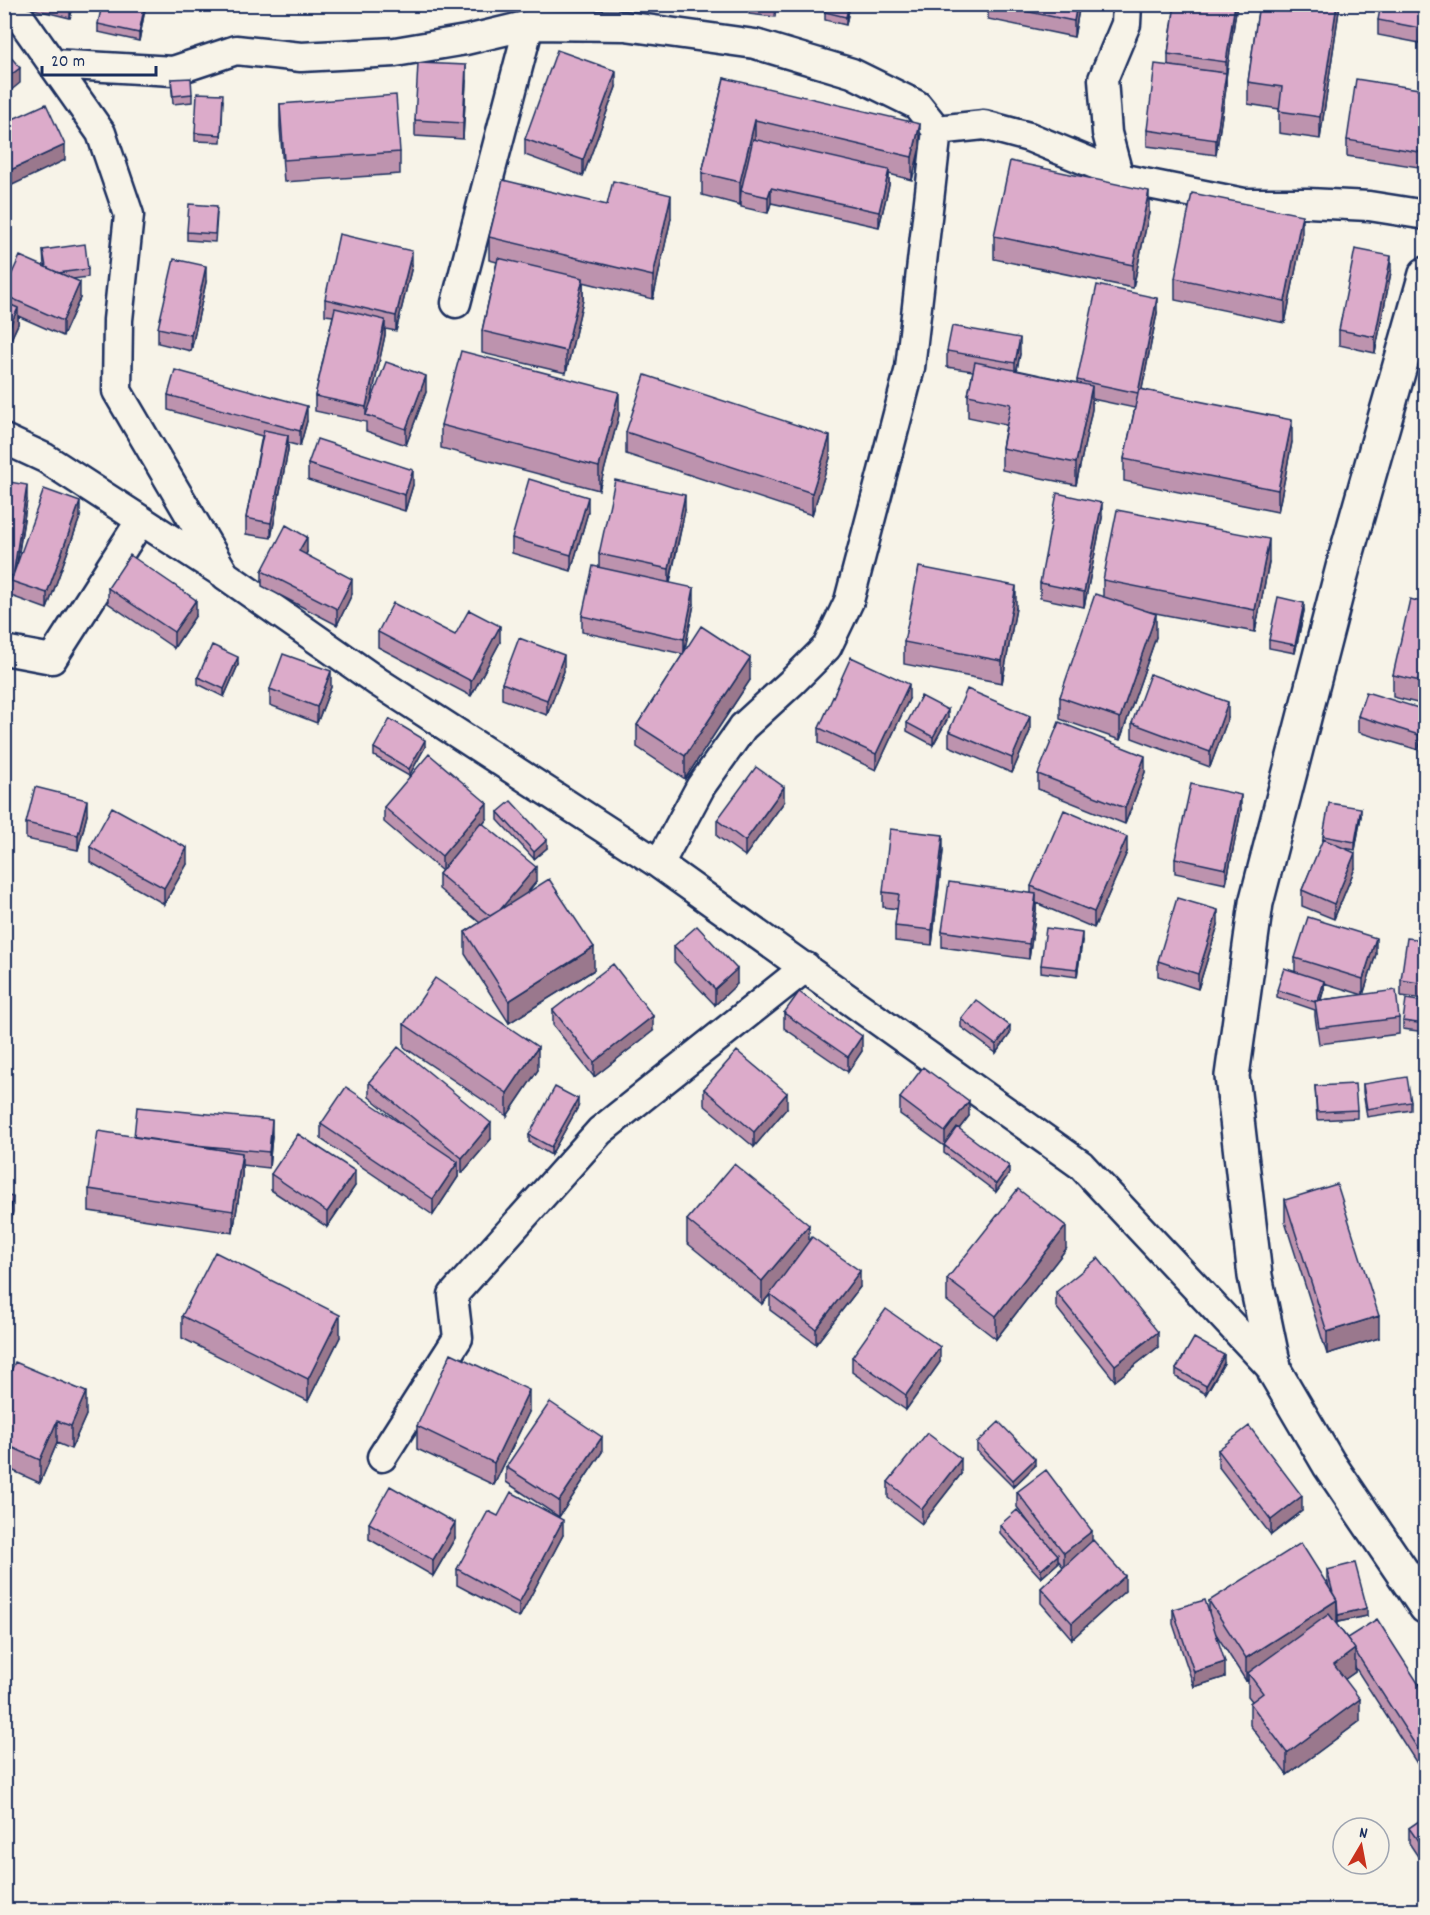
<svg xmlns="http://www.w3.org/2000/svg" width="1430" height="1915" font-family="Dekko,sans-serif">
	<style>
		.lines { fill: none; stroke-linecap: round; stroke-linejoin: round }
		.street-casing { stroke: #1b2f5e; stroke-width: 33 }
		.secondary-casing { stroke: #1b2f5e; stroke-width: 38 }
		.street { stroke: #f7f3e8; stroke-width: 28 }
		.secondary { stroke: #f7f3e8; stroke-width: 33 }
		.wall { fill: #bd93ae; stroke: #1b2f5e; stroke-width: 1.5; fill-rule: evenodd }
		.shaded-wall { fill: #9a788d; stroke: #1b2f5e; stroke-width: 1.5 }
		.building { fill: #dcabca; stroke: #1b2f5e; stroke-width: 1.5 }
	</style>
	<rect width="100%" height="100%" fill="#f7f3e8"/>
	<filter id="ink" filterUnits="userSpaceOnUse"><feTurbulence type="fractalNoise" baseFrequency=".0167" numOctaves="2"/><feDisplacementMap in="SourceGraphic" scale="12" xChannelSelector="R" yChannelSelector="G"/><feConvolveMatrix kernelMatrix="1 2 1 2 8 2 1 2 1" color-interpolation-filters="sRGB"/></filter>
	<g filter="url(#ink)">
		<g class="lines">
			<defs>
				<path id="street" d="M4,5L21,19L101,133L129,215L118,320L117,391L225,575L378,682L659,864L1081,1165L1275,1372
					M53,64L173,71L236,50L301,57L395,52L466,40L529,25L625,26L755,44L852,73L917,105L937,130L910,368L849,601L827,647L791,683L743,727L701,786L659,864
					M937,130L984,125L1029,137L1102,167L1119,178L1244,203H1308L1369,206L1426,215
					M1119,178L1107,133L1103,79L1126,24L1127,4
					M456,303L529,25
					M4,439L45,458L221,572
					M4,650L52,659L141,520
					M382,1457L458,1338L453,1295L600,1131L806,967"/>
				<path id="secondary" d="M1426,274L1347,552L1256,903L1232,1076L1255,1276L1275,1372L1329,1464L1426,1607"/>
			</defs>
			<use href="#street" class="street-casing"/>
			<use href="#secondary" class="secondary-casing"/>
			<use href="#street" class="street"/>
			<use href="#secondary" class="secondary"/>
		</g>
		<path class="wall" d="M28,4H74L70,18L28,8Z
			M146,4L139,41L98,32V24Z
			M184,4H207V11L184,12Z
			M749,4H776L775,17L749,14Z
			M850,4L846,25L825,20V12Z
			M988,4H1080L1074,37L988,19Z
			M1175,4H1237L1226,78V88L1216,155L1147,146V130L1168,66V54Z
			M1259,4H1340L1320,139L1279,133V109L1248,104V82Z
			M1425,4V44L1378,35V20Z
			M724,78L920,147L912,180L889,174V185L879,227L771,203L768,213L741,207V201L740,205L702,195V173Z
			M171,79L192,94V102L173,104Z
			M466,81L463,139L415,136V120Z
			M616,87L583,176L525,155V139Z
			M1425,90V168L1347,156V140Z
			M223,101L221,142L195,141V133Z
			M280,104L400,152V174L284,182L280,127Z
			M607,205L671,218L653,299L583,282V300L566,373L482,353V331L497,262L489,260V237Z
			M1149,213L1133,288L994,259V236Z
			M217,214L215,242L187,240V232Z
			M1302,238L1285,323L1175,300V278Z
			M43,250L88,269V277L72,279L80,298L63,336L18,316V324L4,354V291L44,267Z
			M412,266L396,331L385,329V335L370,404L426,392L406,445L366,431V422L315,411V396L333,316L325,315V299Z
			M1391,272L1375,353L1339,345V330Z
			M206,282L191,351L158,343V328Z
			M1157,313L1142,389L1292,442L1278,512L1124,481V459L1135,408L1092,399V409L1076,485L1002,470V448L1006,425L968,417V395L973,371L947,367V351L1020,354L1017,370L1077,383V380Z
			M168,395L307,421L300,446L288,443V450L271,538L246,534V518L262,436L168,410Z
			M619,415L599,490L441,448V425Z
			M626,432L830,458L812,515L626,454Z
			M308,464L413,485L405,511L308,480Z
			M4,481L27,500L17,565L80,517L47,609L11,596V591L4,590Z
			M685,510L670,583L694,604L684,653L750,680L685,779L637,747V725L683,654L582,632V616L599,567V554Z
			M588,512L571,571L512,553V538Z
			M1102,518L1084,607L1040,598V583Z
			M307,552L306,555L352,594L337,625L262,586V571Z
			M1269,562L1255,632L1145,611L1156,637L1120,740L1060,719V697L1103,597V580Z
			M108,588L196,615L174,648L108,603Z
			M1425,603V705L1393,697V675Z
			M1016,608L1002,683L904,664V642Z
			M1304,611L1295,653L1269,648V640Z
			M378,632L455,635L500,642L471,696L378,647Z
			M238,665L224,697L198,684V677Z
			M564,671L547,715L502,699V683Z
			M331,687L317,723L270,705V689Z
			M909,699L876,770L819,743V728Z
			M1425,710L1419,750L1358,732V716Z
			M948,718L933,745L907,731V723Z
			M1228,718L1210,767L1132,738V723Z
			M949,731H1030L1012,773L949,746Z
			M425,747L409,776L374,756V748Z
			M1145,772L1125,824L1038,789V774Z
			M784,802L745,856L717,836V820Z
			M384,807L487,819L483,824L536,882L527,893L594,970L509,1023L465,954V932L480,923L439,889V874L442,871L384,822Z
			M1241,810L1226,884L1175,873V858Z
			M498,812L547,848L534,859L498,820Z
			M87,815L78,850L26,839V823Z
			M1361,816L1355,850L1344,848L1355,868L1334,919L1302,906V890L1323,841V836Z
			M90,847L187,864L164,904L90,862Z
			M943,851L932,945L895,941V926L897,909L883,907V892Z
			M1127,852L1094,928L1036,903V910L1029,959L942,947V931L1031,894V886Z
			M1218,925L1198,989L1158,976V961Z
			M1425,940V999L1401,996V980Z
			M1082,941L1077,977L1041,972V965Z
			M674,946L737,984L715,1005L674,962Z
			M1376,954L1363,995L1399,1018V1034L1319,1044L1315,1016V1010L1277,997V990L1295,971V958ZM1324,983L1363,995L1321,1000L1324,989Z
			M1425,1002V1032L1403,1029V1021Z
			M553,1010L653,1031L594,1077L553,1025Z
			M784,1013L862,1051L848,1072L784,1028Z
			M961,1019L1010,1034L996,1053L961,1027Z
			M404,1024L538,1070L507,1116L404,1047Z
			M369,1082L491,1139L462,1173L458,1170V1177L433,1215L321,1139V1124L401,1123L369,1097Z
			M1363,1084L1411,1102V1110L1367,1117L1363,1092Z
			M1315,1086L1357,1110V1118L1317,1120Z
			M704,1089L787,1108L754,1147L704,1105Z
			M900,1098L969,1116L959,1129L1009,1174L996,1192L944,1153V1146L900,1114Z
			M578,1107L551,1155L529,1142V1135Z
			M272,1136L269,1168L242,1165V1176L233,1233L89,1211V1189L134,1137Z
			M271,1174L355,1186L327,1227L271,1190Z
			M1285,1200L1379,1338L1327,1354L1285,1222Z
			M687,1220L809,1242L860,1287L816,1344L770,1310V1295L762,1304L687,1243Z
			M1066,1249L996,1339L947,1301V1279Z
			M1056,1292L1158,1347L1115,1381L1056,1307Z
			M182,1316L340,1337L308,1401L182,1338Z
			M852,1357L940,1362L906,1410L852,1372Z
			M1224,1363L1206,1394L1176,1377V1369Z
			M4,1386L86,1415L71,1449L57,1443L40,1483L7,1468L4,1474Z
			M529,1412L494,1485L417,1449V1426Z
			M977,1443L1035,1466L1013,1487L977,1451Z
			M1218,1450L1302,1511L1271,1535L1218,1466Z
			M602,1452L559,1517L506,1482V1467Z
			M961,1474L922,1524L888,1498V1482Z
			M1017,1492L1092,1541L1125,1591L1072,1639L1041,1603V1588L1063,1567L1058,1560V1563L1041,1578L1000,1533V1525L1033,1528L1017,1507Z
			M498,1516L563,1535L519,1618L457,1585V1569Z
			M369,1523L455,1538L433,1576L369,1539Z
			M1327,1570L1367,1616L1338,1622L1337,1620V1623L1336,1624L1347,1638L1425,1694V1776L1355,1667V1672L1345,1679L1360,1721L1287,1775L1250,1725V1703L1252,1701L1248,1696V1680L1246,1681L1216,1634L1225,1677L1194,1687L1173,1624V1609L1209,1613V1601L1329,1588L1327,1578Z
			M1425,1817V1867L1409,1843V1828Z"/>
		<path class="shaded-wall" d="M70,4H74L70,18Z
			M145,4H146L139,41V33Z
			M849,4H850L846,25V17Z
			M1077,4H1080L1074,37V21Z
			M1235,4H1237L1226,78V62Z
			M1337,4H1340L1320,139V117Z
			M466,65V81L463,139V123Z
			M20,68V83L4,96V80Z
			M616,71V87L583,176V160Z
			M1226,73V88L1216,155V140Z
			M755,120V143L741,191L740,205V182Z
			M920,124V147L912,180V157Z
			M65,145V160L4,189V173Z
			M889,170V185L879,227V212Z
			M771,188V203L768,213V197Z
			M1149,191V213L1133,288V265Z
			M671,195V218L653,299V276Z
			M1302,215V238L1285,323V301Z
			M412,251V266L396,331V316Z
			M1391,256V272L1375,353V337Z
			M206,266V282L191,351V335Z
			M583,278V300L566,373V351Z
			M80,282V298L63,336V321Z
			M1157,298V313L1138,408V393Z
			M18,308V324L4,354V339Z
			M385,320V335L368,416L366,415V407Z
			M1020,338V354L1015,378V363Z
			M426,376V392L406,445V429Z
			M1092,386V409L1076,485V463Z
			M619,392V415L599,490V467Z
			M307,406V421L300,446V431Z
			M1292,420V442L1278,512V490Z
			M288,435V450L271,538V523Z
			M830,436V458L812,515V493Z
			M413,470V485L405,511V495Z
			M27,485V500L14,582L13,576Z
			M685,495V510L669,585V569Z
			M588,497V512L571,571V555Z
			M80,502V517L47,609V593Z
			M1102,503V518L1084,607V592Z
			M307,537V552L299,567V551Z
			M1269,539V562L1255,632V610Z
			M352,579V594L337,625V609Z
			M1016,586V608L1002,683V661Z
			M694,588V604L684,654V639Z
			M196,600V615L174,648V632Z
			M1304,603V611L1295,653V645Z
			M1156,614V637L1120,740V718Z
			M500,626V642L471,696V681Z
			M564,655V671L547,715V700Z
			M238,657V665L224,697V689Z
			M750,658V680L685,779V756Z
			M331,671V687L317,723V707Z
			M909,684V699L876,770V754Z
			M1228,702V718L1210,767V752Z
			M948,710V718L933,745V737Z
			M1425,712V728L1419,750V735Z
			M1030,716V731L1012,773V758Z
			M425,740V747L409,776V769Z
			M1145,756V772L1125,824V808Z
			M784,787V802L745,856V841Z
			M1241,795V810L1226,884V869Z
			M87,800V815L78,850V835Z
			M487,803V819L442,871V856Z
			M1361,808V816L1355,850V842Z
			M943,835V851L932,945V930Z
			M1127,837V852L1094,928V912Z
			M547,840V848L534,859V852Z
			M187,848V864L164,904V888Z
			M1355,853V868L1334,919V904Z
			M536,867V882L493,934V918Z
			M1036,894V910L1029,959V944Z
			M1218,910V925L1198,989V974Z
			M1082,933V941L1077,977V969Z
			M1376,938V954L1363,995V979Z
			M594,947V970L509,1023V1001Z
			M737,969V984L715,1005V989Z
			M1324,981V989L1317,1010V1003Z
			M653,1016V1031L594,1077V1062Z
			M1010,1026V1034L996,1053V1045Z
			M862,1036V1051L848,1072V1057Z
			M538,1047V1070L507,1116V1093Z
			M787,1093V1108L754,1147V1132Z
			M578,1099V1107L551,1155V1147Z
			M969,1101V1116L945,1147V1132Z
			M272,1120V1136L269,1168V1152Z
			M491,1123V1139L462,1173V1158Z
			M242,1153V1176L233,1233V1211Z
			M458,1162V1177L433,1215V1199Z
			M1009,1166V1174L996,1192V1184Z
			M355,1171V1186L327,1227V1212Z
			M13,1197V1212L4,1250V1235Z
			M809,1225V1247L762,1304V1281Z
			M1066,1226V1249L996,1339V1316Z
			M860,1271V1287L816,1344V1329Z
			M340,1315V1337L308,1401V1379Z
			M1379,1316V1338L1327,1354V1332Z
			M1158,1332V1347L1115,1381V1365Z
			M940,1347V1362L906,1410V1395Z
			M1224,1355V1363L1206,1394V1386Z
			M529,1390V1412L494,1485V1463Z
			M86,1392V1415L71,1449V1426Z
			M57,1421V1443L40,1483V1460Z
			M602,1437V1452L559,1517V1501Z
			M7,1445V1468L4,1474V1451Z
			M961,1459V1474L922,1524V1509Z
			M1035,1459V1466L1013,1487V1480Z
			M1302,1496V1511L1271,1535V1520Z
			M563,1520V1535L519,1618V1603Z
			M455,1523V1538L433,1576V1560Z
			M1092,1531V1547L1064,1568V1553Z
			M1058,1555V1563L1041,1578V1570Z
			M1125,1576V1591L1072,1639V1623Z
			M1337,1600V1623L1251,1677L1248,1673V1680L1246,1681V1658Z
			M1367,1608V1616L1338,1622V1615Z
			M1355,1649V1672L1334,1687V1665Z
			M1225,1662V1677L1194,1687V1672Z
			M1360,1699V1721L1287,1775V1753Z"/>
		<path class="building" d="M102,4H145L139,33L98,24Z
			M749,4H775V9L749,6Z
			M826,4H849L846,17L825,12Z
			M991,4H1077L1074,21Z
			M1175,4H1235L1226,62L1168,54Z
			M1259,4H1337L1320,117L1279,111L1282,87L1248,82Z
			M1381,4H1425V29L1378,20Z
			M4,49L20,68L4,80Z
			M557,50L616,71L583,160L525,139Z
			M418,63L466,65L463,123L415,120Z
			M1155,64L1226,73L1216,140L1147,130Z
			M191,78L192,94L173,96L171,79Z
			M724,78L920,124L912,157L755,120L740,182L702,173Z
			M1356,79L1425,90V153L1347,140Z
			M197,93L223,94L221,135L195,133Z
			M396,95L400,152L284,160L280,104Z
			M46,104L65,145L4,173V123Z
			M753,139L889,170L879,212L771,188L768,197L741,191Z
			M1010,161L1149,191L1133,265L994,236Z
			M503,180L607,205L613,181L671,195L653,276L489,237Z
			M1192,193L1302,215L1285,301L1175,278Z
			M189,204L217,206L215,234L187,232Z
			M339,234L412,251L396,316L325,299Z
			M85,244L88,269L58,273L46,267L43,250Z
			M1355,249L1391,256L1375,337L1339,330Z
			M20,256L80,282L63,321L4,295V291Z
			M498,258L583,278L566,351L482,331Z
			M174,259L206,266L191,335L158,328Z
			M1097,285L1157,298L1138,393L1077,380Z
			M4,302L18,308L4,339Z
			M335,308L385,320L366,407L315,396Z
			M952,326L1020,338L1015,363L947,351Z
			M461,351L619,392L599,467L441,425Z
			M386,362L426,376L406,429L366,415Z
			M975,362L1092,386L1076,463L1002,448L1011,404L968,395Z
			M175,370L307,406L300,431L168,395Z
			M645,375L830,436L812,493L626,432Z
			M1139,389L1292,420L1278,490L1124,459Z
			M264,430L288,435L271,523L246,518Z
			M317,439L413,470L405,495L308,464Z
			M529,479L588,497L571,555L512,538Z
			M615,480L685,495L669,569L599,554Z
			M4,481L27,485L13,576L4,574Z
			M44,489L80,502L47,593L11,581Z
			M1057,493L1102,503L1084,592L1040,583Z
			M1117,510L1269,539L1255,610L1103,580Z
			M286,525L307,537L299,551L352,579L337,609L262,571Z
			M130,555L196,600L174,632L108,588Z
			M593,566L694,588L684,639L582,616Z
			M919,567L1016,586L1002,661L904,642Z
			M1095,594L1156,614L1120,718L1060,697Z
			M1278,597L1304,603L1295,645L1269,640Z
			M1410,599L1425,603V682L1393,675Z
			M393,603L455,635L469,610L500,626L471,681L378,632Z
			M701,626L750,658L685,756L637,725Z
			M519,638L564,655L547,700L502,683Z
			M212,645L238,657L224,689L198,677Z
			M283,654L331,671L317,707L270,689Z
			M851,657L909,684L876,754L819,728Z
			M1150,674L1228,702L1210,752L1132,723Z
			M967,689L1030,716L1012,758L949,731Z
			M1366,692L1425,710L1419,735L1358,716Z
			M921,696L948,710L933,737L907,723Z
			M390,719L425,740L409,769L374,748Z
			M1059,722L1145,756L1125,808L1038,774Z
			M429,754L487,803L442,856L384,807Z
			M756,767L784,787L745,841L717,820Z
			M1191,784L1241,795L1226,869L1175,858Z
			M35,787L87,800L78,835L26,823Z
			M511,801L547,840L534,852L498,812Z
			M1329,803L1361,808L1355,842L1323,836Z
			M112,807L187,848L164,888L90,847Z
			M1064,810L1127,837L1094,912L1031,886Z
			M481,822L536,867L500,910L490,916L439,874Z
			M890,829L943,835L932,930L895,926L899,894L883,892Z
			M1323,839L1355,853L1334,904L1302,890Z
			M549,879L594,947L509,1001L465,932Z
			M949,882L1036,894L1029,944L942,931Z
			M1177,898L1218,910L1198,974L1158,961Z
			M1308,917L1376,938L1363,979L1295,958Z
			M697,926L737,969L715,989L674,946Z
			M1046,928L1082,933L1077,969L1041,965Z
			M1407,938L1425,940V984L1401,980Z
			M613,964L653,1016L594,1062L553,1010Z
			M1284,968L1324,981L1318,1001H1315V1002L1277,990Z
			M435,978L538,1047L507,1093L404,1024Z
			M1396,990L1399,1018L1319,1028L1315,1001Z
			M799,992L862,1036L848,1057L784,1013Z
			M1406,999L1425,1002V1024L1403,1021Z
			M976,1000L1010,1026L996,1045L961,1019Z
			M398,1047L491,1123L462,1158L369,1082Z
			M737,1051L787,1093L754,1132L704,1089Z
			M923,1067L969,1101L945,1132L900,1098Z
			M1407,1077L1411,1102L1367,1109L1363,1084Z
			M1355,1084L1357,1110L1317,1112L1315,1086Z
			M346,1087L458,1162L433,1199L321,1124Z
			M555,1087L578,1099L551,1147L529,1135Z
			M137,1107L272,1120L269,1152L174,1143L134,1137Z
			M957,1127L1009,1166L996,1184L944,1145Z
			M98,1131L242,1153L233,1211L89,1189Z
			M298,1134L355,1171L327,1212L271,1174Z
			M734,1164L809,1225L762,1281L687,1220Z
			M1337,1184L1379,1316L1327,1332L1285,1200Z
			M1018,1189L1066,1226L996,1316L947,1279Z
			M4,1195L13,1197L4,1235Z
			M812,1237L860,1271L816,1329L770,1294Z
			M215,1252L340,1315L308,1379L182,1316Z
			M1098,1258L1158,1332L1115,1365L1056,1292Z
			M886,1309L940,1347L906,1395L852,1357Z
			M1194,1338L1224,1355L1206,1386L1176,1369Z
			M451,1353L529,1390L494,1463L417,1426Z
			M15,1362L86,1392L71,1426L57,1421L40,1460L7,1445L4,1451V1386Z
			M550,1402L602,1437L559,1501L506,1467Z
			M999,1422L1035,1459L1013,1480L977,1443Z
			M1249,1426L1302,1496L1271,1520L1218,1450Z
			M927,1433L961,1459L922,1509L888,1482Z
			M1046,1470L1092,1531L1064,1553L1017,1492Z
			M390,1486L455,1523L433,1560L369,1523Z
			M511,1492L563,1520L519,1603L457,1569L488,1511L498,1516Z
			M1017,1510L1058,1555L1041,1570L1000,1525Z
			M1093,1540L1125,1576L1072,1623L1041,1588Z
			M1301,1543L1337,1600L1246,1658L1209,1601Z
			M1355,1563L1367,1608L1338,1615L1337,1600L1333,1593L1327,1570Z
			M1205,1600L1225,1662L1194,1672L1173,1609Z
			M1329,1614L1355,1649L1334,1665L1360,1699L1287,1753L1250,1703L1263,1693L1248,1673Z
			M1377,1619L1425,1694V1760L1355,1651V1649L1347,1638Z
			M1425,1817V1851L1409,1828Z"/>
	</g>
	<rect width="1430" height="1915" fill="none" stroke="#f7f3e8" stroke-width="24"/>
	<rect x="12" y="12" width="1406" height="1891" fill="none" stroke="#1b2f5e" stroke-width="2" filter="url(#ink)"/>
	<g transform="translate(1361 1846) rotate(10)"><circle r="28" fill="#f7f3e8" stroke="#9fa5b1" stroke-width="1.5"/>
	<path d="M0-4.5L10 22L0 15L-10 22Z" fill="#c8321e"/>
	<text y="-9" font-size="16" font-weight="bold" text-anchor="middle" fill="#1b2f5e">N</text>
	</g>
	<path d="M42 66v9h114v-9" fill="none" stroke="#1b2f5e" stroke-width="3"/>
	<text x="51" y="66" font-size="18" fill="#1b2f5e" stroke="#f7f3e8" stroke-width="4.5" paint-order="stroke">20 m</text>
</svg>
